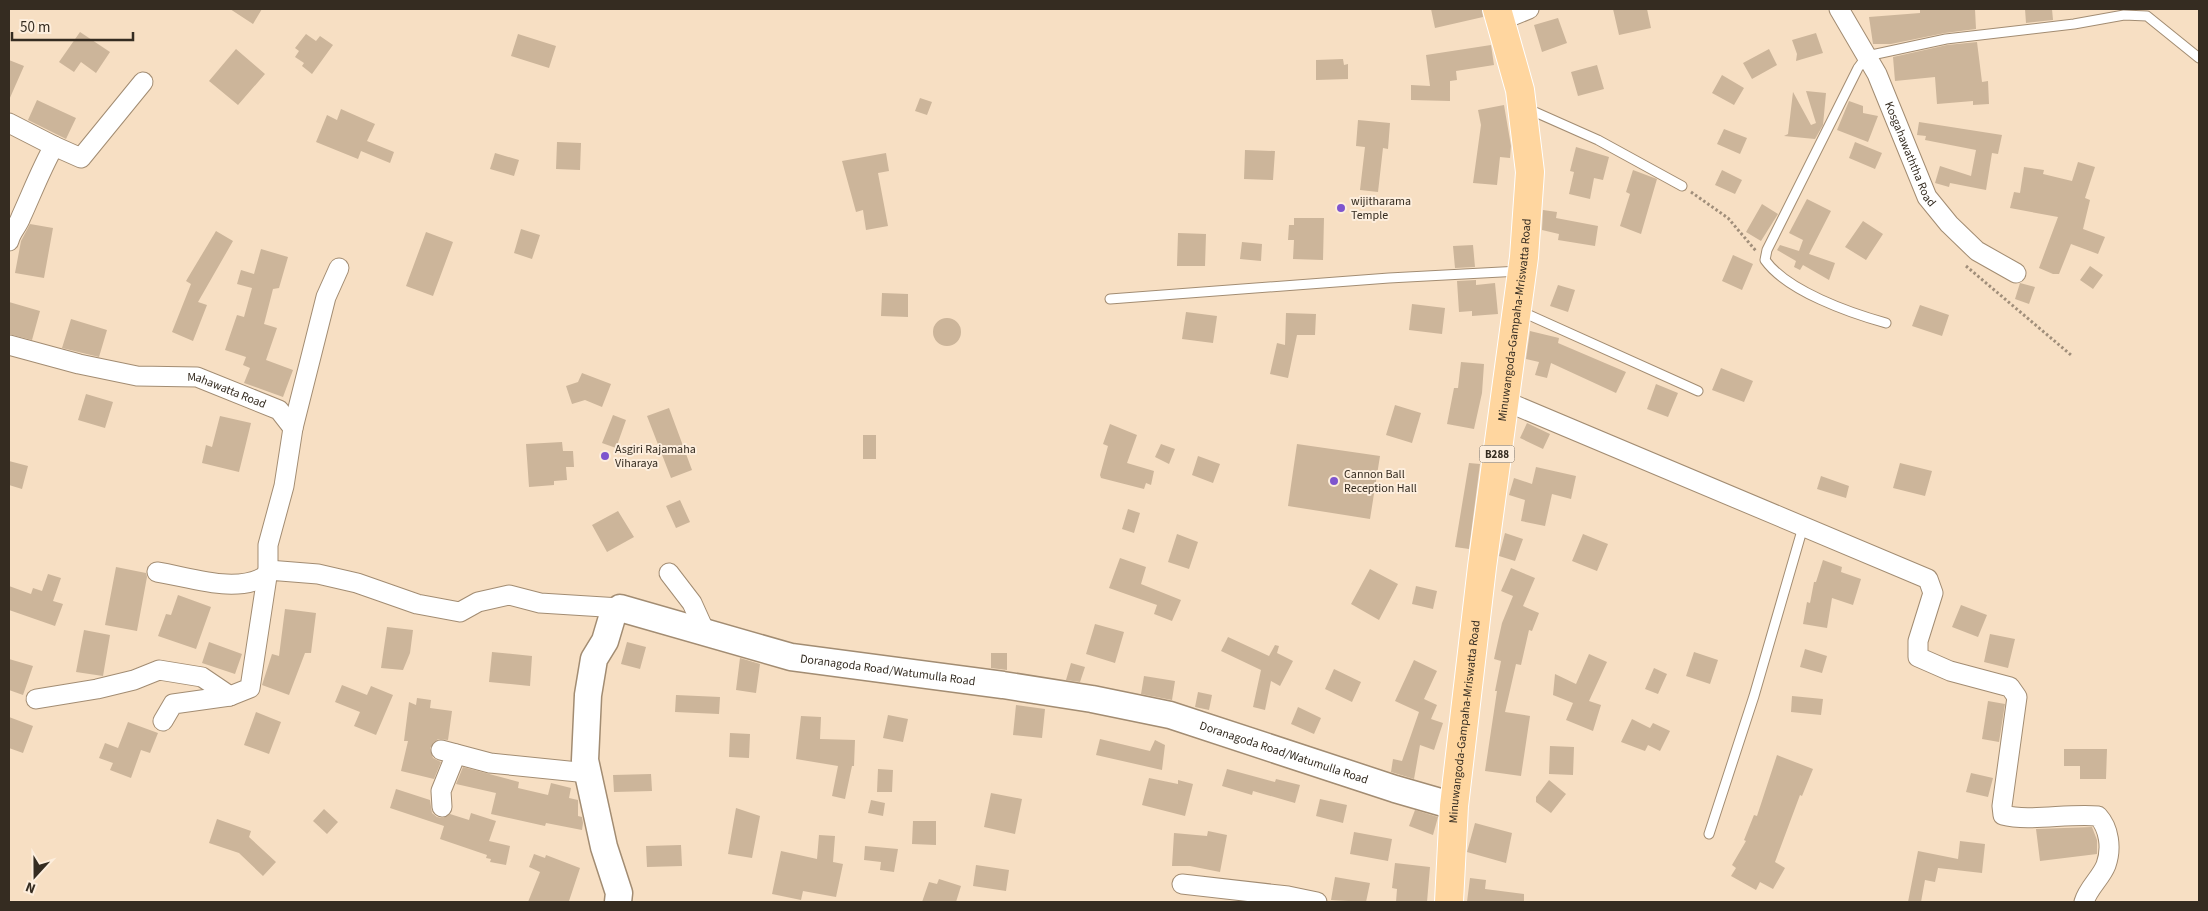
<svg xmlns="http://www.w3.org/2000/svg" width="2208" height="911" font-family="'Source Sans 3',sans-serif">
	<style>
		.building { fill: #ccb59a }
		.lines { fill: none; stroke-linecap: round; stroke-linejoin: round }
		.lane-casing { stroke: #a28c72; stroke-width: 11 }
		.street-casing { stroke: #a28c72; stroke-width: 21 }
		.secondary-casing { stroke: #a28c72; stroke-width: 29 }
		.primary-casing { stroke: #fff; stroke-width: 30 }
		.path { stroke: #a08e7a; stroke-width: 3; stroke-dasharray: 2.5 2.5; stroke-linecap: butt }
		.lane { stroke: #fff; stroke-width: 9 }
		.street { stroke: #fff; stroke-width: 19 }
		.secondary { stroke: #fff; stroke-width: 26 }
		.primary { stroke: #ffd69f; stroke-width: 28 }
		.poi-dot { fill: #7e55ce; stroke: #fdeedd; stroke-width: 2 }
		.labels { text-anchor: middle; stroke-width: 4; stroke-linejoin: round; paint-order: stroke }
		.shield { fill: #fdeedd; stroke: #716659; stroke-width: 1 }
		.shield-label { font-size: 11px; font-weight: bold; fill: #352c21 }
		.street-label { font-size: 12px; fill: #352c21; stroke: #fdeedd }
		.poi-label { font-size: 12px; fill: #352c21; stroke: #fdeedd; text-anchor: start }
	</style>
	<rect width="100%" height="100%" fill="#f7dfc3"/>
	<path class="building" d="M230,9H262L253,24Z
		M1431,9H1482L1483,17L1435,28Z
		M1613,9H1647L1651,28L1619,35Z
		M1920,9H1975L1976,29L1945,33L1891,44H1873L1869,17L1920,13Z
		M2025,9H2052L2053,20L2026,23Z
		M1558,18L1567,43L1542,52L1534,25Z
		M80,32L110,52L96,73L81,62L74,72L59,62Z
		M1816,33L1823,53L1796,61L1797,54L1792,40Z
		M306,34L316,41L320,36L333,45L312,74L302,66L304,63L295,57L299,51L295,48Z
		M518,34L556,46L549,68L511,56Z
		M1977,42L1982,82L1988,81L1989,104L1973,105V101L1937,104L1935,77L1895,81L1893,57L1947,45Z
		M1491,45L1494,65L1456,71L1457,80L1450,81V101L1411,100V85L1430,86L1426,55Z
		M236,49L265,74L238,105L209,81Z
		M1769,49L1777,65L1752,79L1743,63Z
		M1343,59L1344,65L1348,64V79L1316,80V60Z
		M9,60L24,66L9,100Z
		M1597,65L1604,89L1578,96L1571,72Z
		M1722,75L1744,88L1734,105L1712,93Z
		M1806,91L1826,93L1823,125L1815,139L1784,136L1788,134L1793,92L1811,125L1816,123Z
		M920,98L932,102L927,115L915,111Z
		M37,100L76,118L66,139L28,120Z
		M1849,101L1863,106V113L1878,116L1868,142L1837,130Z
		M1504,105L1511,146L1510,158L1500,157L1497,185L1473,183L1481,125L1478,110Z
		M341,109L375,124L367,141L394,152L390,163L361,151L358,159L316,142L327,115L337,120Z
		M1358,120L1390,123L1388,149L1383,148L1378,192L1360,190L1365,147L1356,146Z
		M1919,122L2002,135L1998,154L1992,153L1986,190L1950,183L1949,187L1935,183L1940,166L1971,176L1976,150L1925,140L1926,136L1917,135Z
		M1724,129L1747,138L1740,154L1717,144Z
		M557,142L581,143L580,170L556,169Z
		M1855,142L1882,153L1875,169L1849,158Z
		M1576,147L1609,157L1603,180L1594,178L1590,199L1569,194L1574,172L1570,171Z
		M1245,150L1275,151L1273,180L1244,179Z
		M495,153L519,160L514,176L490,169Z
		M886,153L889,171L878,173L888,226L866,230L863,210L856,212L842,161Z
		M2078,162L2095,167L2085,198L2090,200L2083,229L2105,237L2098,254L2071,244L2059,274H2053L2039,268L2058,217L2010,208L2014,192L2020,193L2024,167L2044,170L2043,174L2072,181Z
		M1633,170L1657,179L1641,234L1620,226L1630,194L1626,192Z
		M1722,170L1742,180L1735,194L1715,185Z
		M1807,199L1831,211L1809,254L1835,263L1829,280L1803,265L1800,270L1794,267L1796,261L1777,250L1780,245L1799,251L1803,240L1789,233Z
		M1762,204L1778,214L1761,241L1746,232Z
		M1543,210L1557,212L1556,218L1598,226L1595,246L1558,240L1559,234L1542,230Z
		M1294,218H1324L1323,260L1293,259L1294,240H1288L1289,225H1294Z
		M1863,221L1883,234L1866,260L1845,247Z
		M30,224L53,228L44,278L15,273L21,241Z
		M521,229L540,235L532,259L514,253Z
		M216,231L233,241L198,302L207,305L193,341L172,332L191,284L186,281Z
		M426,232L453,242L433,296L406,286Z
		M1178,233L1206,234L1205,266H1177Z
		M1242,242L1262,244L1261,261L1240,259Z
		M1473,245L1475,267L1455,268L1453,246Z
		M261,249L288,257L279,288L273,289L264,324L277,328L266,360L293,370L283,397L244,383L250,368L243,365L246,357L225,350L237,315L244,317L252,288L237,284L241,270L254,274Z
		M1733,255L1753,264L1742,290L1722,281Z
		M2090,266L2103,275L2093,289L2080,280Z
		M1476,280V285L1495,283L1498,314L1472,316V311L1459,312L1457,281Z
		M2020,283L2035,287L2029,304L2015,299Z
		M1558,285L1575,290L1568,312L1550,306Z
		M882,293L908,294V317L881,316Z
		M9,302L40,311L32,340L9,334Z
		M1412,304L1445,308L1442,334L1409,330Z
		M1920,305L1949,315L1942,336L1912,326Z
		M1186,312L1217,316L1213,343L1182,339Z
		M1286,313L1316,314L1315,335H1297L1288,378L1270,374L1277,343L1285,345Z
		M933 332a14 14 0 1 1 28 0a14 14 0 1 1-28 0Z
		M71,319L107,330L99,357L62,348Z
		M1530,331L1559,338L1558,343L1626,372L1616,393L1551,363L1547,378L1535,375L1539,362L1526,359Z
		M1461,362L1484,364L1482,393L1474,429L1447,424L1454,388H1458Z
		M1721,368L1753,381L1744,402L1712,390Z
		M582,373L611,384L602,407L585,400L572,404L566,386L578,382Z
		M1656,384L1678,393L1668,417L1647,409Z
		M86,394L113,402L105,428L78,420Z
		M1395,405L1421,413L1412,443L1386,435Z
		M669,408L692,470L671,478L647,416Z
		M613,415L626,420L616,448L602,443Z
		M220,416L251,423L239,472L202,463L206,445L212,447Z
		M1527,423L1550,434L1543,449L1520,438Z
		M1110,424L1137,435L1127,463L1154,471L1151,485L1146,483L1144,489L1101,478L1100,475L1108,446L1103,444Z
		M863,435H876V459H863Z
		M562,442L563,451H573L574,467H566L567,480L554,481V485L529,487L526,444Z
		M1161,444L1175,449L1169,464L1155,457Z
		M1297,444L1380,456L1370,519L1288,506Z
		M1198,456L1220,464L1213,483L1192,475Z
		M9,461L28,466L22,489L9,485Z
		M1469,463L1480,464L1469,549L1455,547Z
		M1900,463L1932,471L1925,496L1893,488Z
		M1536,467L1576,476L1571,499L1552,494L1545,526L1521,521L1525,500L1509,495L1514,478L1532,484Z
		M1821,476L1849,486L1846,498L1817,489Z
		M680,500L690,522L676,528L666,506Z
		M1128,509L1140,513L1134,533L1122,529Z
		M618,511L634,537L607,552L592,525Z
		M1505,533L1523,539L1515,561L1499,556Z
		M1177,534L1198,542L1189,569L1168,562Z
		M1583,534L1608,544L1597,571L1572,561Z
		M1120,558L1146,567L1141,584L1181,600L1172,621L1154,614L1157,605L1109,588Z
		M1823,560L1842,567L1841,572L1861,579L1853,605L1832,598L1827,628L1803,624L1807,602L1810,603L1814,582H1816Z
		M116,567L146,573L147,577L137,631L105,625Z
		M1511,568L1535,578L1523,606L1539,613L1532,631L1529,630L1521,665L1516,664L1505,712L1530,716L1521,776L1485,771L1497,691H1495L1501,661L1494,659L1502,623L1513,596L1501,591Z
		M1370,569L1398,584L1379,620L1351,604Z
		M48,574L61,578L53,601L63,604L55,626L9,610V586L31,594L33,588L42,591Z
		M1416,586L1437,591L1433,609L1412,604Z
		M178,595L211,607L196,649L158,636L166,614L171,615Z
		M1961,605L1987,615L1978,637L1952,627Z
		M285,609L316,613L311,653H305L289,695L262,685L272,654L279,656Z
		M1095,624L1124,632L1115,663L1086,654Z
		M387,627L413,630L410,653L403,670L381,668Z
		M84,630L110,635L103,676L76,672Z
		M1990,634L2015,639L2008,668L1984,662Z
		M1228,637L1269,656L1275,645L1279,646L1277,653L1293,661L1280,686L1271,681L1265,710L1253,707L1261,670L1221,651Z
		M209,642L242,654L235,674L202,663Z
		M627,642L646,647L640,669L621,664Z
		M1805,649L1827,656L1822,673L1800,667Z
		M492,652L532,656L530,686L489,682Z
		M1694,652L1718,660L1710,684L1686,676Z
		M991,653H1007V670L991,668Z
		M1589,654L1607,662L1589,701L1601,705L1593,731L1566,720L1573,703L1553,695L1555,674L1576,684Z
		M740,658L760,664L756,693L736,690Z
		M9,659L33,666L23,695L9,690Z
		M1414,660L1437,671L1424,699L1437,705L1431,719L1443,723L1434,750L1420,745L1414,779L1391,772L1393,759L1402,761L1419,712L1395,701Z
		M1071,663L1085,667L1080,682L1066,680Z
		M1654,668L1667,674L1658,694L1645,689Z
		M1334,669L1361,682L1352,702L1325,689Z
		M1144,676L1175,681L1172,700L1141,694Z
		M342,685L367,695L371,686L393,695L376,735L354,726L360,712L335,702Z
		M1198,692L1212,695L1209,710L1195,707Z
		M676,695L720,697L719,714L675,712Z
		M1792,696L1823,699L1821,715L1791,712Z
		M417,698L431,700L430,708L452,711L448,740L438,739L430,748L433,758L441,762L434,779L401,771L408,741H404L409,702L416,705Z
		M1988,701L2005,704L1999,742L1982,739Z
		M1016,705L1045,709L1042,738L1013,735Z
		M1298,707L1321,718L1314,734L1291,724Z
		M256,712L281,722L269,754L244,745Z
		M888,715L908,719L903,742L883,738Z
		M801,716L821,717L820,739L855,740L854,766H852L845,799L832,796L838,766L796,759Z
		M9,717L33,726L23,753L9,748Z
		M1632,719L1650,728L1653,723L1670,731L1660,751L1648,745L1645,751L1621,742Z
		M128,722L158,733L150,753L141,750L131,778L110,770L113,763L99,758L105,743L118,748Z
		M730,733L750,734L749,758L729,757Z
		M1100,739L1150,751L1155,740L1165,745L1162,770L1096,755Z
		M1550,746L1574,747L1573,775L1549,774Z
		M2064,749H2107L2106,779H2080V766H2064Z
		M1777,755L1813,769L1802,796L1800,795L1775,862L1785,868L1773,889L1760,882L1756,890L1731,876L1736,868L1732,865L1746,841L1744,840L1754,815L1757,816Z
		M463,767L519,782L518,788L548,795L551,783L571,788L569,798L578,800V816L582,817L583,823L582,830L546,823L545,826L491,814L496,793L456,784Z
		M878,769L893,770L892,792H877Z
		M1227,769L1275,782L1276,779L1300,785L1295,803L1253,791L1252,795L1222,786Z
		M1971,773L1993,778L1988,797L1966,792Z
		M651,774L652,791L614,792L613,775Z
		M1149,778L1178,784V780L1193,784L1185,816L1142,805Z
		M1549,780L1566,794L1551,813L1536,802V797Z
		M396,789L430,800L432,813L437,817L443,818L450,814L469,820L471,813L496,821L489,841L510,846L506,865L490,862L491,859L486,858L487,855L440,839L444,826L390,808Z
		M991,793L1022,799L1015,834L984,827Z
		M1320,799L1347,805L1343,823L1316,816Z
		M871,800L885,803L883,816L868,813Z
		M736,808L760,816L752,858L728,854Z
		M324,809L338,822L327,834L313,821Z
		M1415,810L1438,817L1433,835L1409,826Z
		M217,819L251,831L249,837L276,862L263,876L239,853L209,843Z
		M913,821H936V845L912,844Z
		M1475,823L1512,833L1506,863L1467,852Z
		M2092,827L2097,840V854L2040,861L2036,829Z
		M1208,831L1227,835L1220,872L1190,866H1172L1174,833L1207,836Z
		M1354,832L1392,839L1388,861L1350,854Z
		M819,835L835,836L833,862L843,864L836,897L803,891L801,900L772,894L781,851L817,859Z
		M1960,841L1985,844L1982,873L1938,868L1935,882L1925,880L1921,902H1908L1918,851L1958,859Z
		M681,845L682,866L647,867L646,846Z
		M865,846L898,849L894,872L880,870L881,862L864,860Z
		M534,854L545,858L546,855L580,868L569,901L528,902L540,872L529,867Z
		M1395,863L1430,867L1427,902H1396L1397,889L1392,888Z
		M976,865L1009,870L1006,891L973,886Z
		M1335,877L1370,883L1366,902L1331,900Z
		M1470,878L1486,880L1485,889L1524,894V902H1467Z
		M939,879L961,886L956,902H922L929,882L937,884Z"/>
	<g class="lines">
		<defs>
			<path id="lane" d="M1526,108L1598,140L1682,186
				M1110,299L1389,278L1520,271
				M1520,311L1698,391
				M1886,323C1850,313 1787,291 1765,260L1767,250L1858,68L1867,56L1946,39L2074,24L2124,15L2147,16L2199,58
				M1709,834L1754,696L1803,527"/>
			<g id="street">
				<path id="s1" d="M1839,9L1877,74L1927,197L1949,224L1977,251L2016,273"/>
				<path d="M1502,20L1529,9"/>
				<path d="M9,123L54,146C41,169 32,193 21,217C18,226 11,231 9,241"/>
				<path d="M54,146L81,158L143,82"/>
				<path id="s2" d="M9,345L79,364L137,376L197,377L279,410L293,428L284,486L268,545V570"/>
				<path d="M1505,401L1928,579L1933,593L1918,641V657L1950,671L2010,687L2017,697L2002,806L2003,815C2029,822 2068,813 2098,816C2109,828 2112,848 2106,865C2101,878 2088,888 2084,902"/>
				<path d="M293,428L326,297L339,268"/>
				<path d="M157,572C190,577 237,595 267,575"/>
				<path d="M669,573L692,603L706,634"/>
				<path d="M36,699L97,689L134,680L159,670L202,677L230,696"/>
				<path d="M163,721L173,704L230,696L250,688L268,570L318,574L357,583L417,604L460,612L478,602L509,595L540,603L620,608"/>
				<path d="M441,750L490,763L588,773"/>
				<path d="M442,807L441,791L456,754"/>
				<path d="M1182,884L1288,896L1317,902"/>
			</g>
			<g id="secondary">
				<path id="s3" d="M618,902L619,893L604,847L585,760L588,695L594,659L605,641L613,614L620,608L791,657L1003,685L1092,699L1170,715L1395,789L1454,806"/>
			</g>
			<g id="primary">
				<path id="s4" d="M1449,902L1454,806L1482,567L1524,257L1530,172L1520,90L1497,9"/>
			</g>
		</defs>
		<use href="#lane" class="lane-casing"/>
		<use href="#street" class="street-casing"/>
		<use href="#secondary" class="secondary-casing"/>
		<use href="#primary" class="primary-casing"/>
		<path class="path" d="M1691,192L1728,218L1756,251
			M1966,266L2071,355"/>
		<use href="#lane" class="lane"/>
		<use href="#street" class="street"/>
		<use href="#secondary" class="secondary"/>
		<use href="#primary" class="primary"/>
	</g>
	<g class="poi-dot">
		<circle cx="1341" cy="208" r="5"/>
		<circle cx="605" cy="456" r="5"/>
		<circle cx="1334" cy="481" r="5"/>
	</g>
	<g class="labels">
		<rect class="shield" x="1479.5" y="445.5" width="35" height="17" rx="4"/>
		<g class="shield-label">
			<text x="1497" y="458">B288</text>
		</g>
		<g class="street-label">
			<text dy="4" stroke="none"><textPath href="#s1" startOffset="162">Kosgahawaththa Road</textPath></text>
			<text dy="4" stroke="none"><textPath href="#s4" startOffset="586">Minuwangoda-Gampaha-Mriswatta Road</textPath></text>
			<text dy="4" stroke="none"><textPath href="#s2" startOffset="224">Mahawatta Road</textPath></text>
			<text dy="4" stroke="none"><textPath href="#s3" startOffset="582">Doranagoda Road/Watumulla Road</textPath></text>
			<text dy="4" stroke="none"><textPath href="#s4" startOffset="181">Minuwangoda-Gampaha-Mriswatta Road</textPath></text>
			<text dy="4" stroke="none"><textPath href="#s3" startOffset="988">Doranagoda Road/Watumulla Road</textPath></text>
		</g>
		<g class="poi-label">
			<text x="1351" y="205">wijitharama<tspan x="1351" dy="14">Temple</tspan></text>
			<text x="615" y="453">Asgiri Rajamaha<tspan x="615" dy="14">Viharaya</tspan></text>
			<text x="1344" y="478">Cannon Ball<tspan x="1344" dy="14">Reception Hall</tspan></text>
		</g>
	</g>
	<rect width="2208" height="911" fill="none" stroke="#352c21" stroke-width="20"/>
	<g transform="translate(35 876) rotate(201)" stroke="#fdeedd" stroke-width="4" paint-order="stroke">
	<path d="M0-4L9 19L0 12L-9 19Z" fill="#352c21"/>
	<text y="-8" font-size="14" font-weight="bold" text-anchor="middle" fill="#352c21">N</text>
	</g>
	<path d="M12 32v8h121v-8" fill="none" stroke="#352c21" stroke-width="2.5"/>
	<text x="20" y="32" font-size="15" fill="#352c21" stroke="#fdeedd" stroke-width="4" paint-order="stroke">50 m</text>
</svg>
